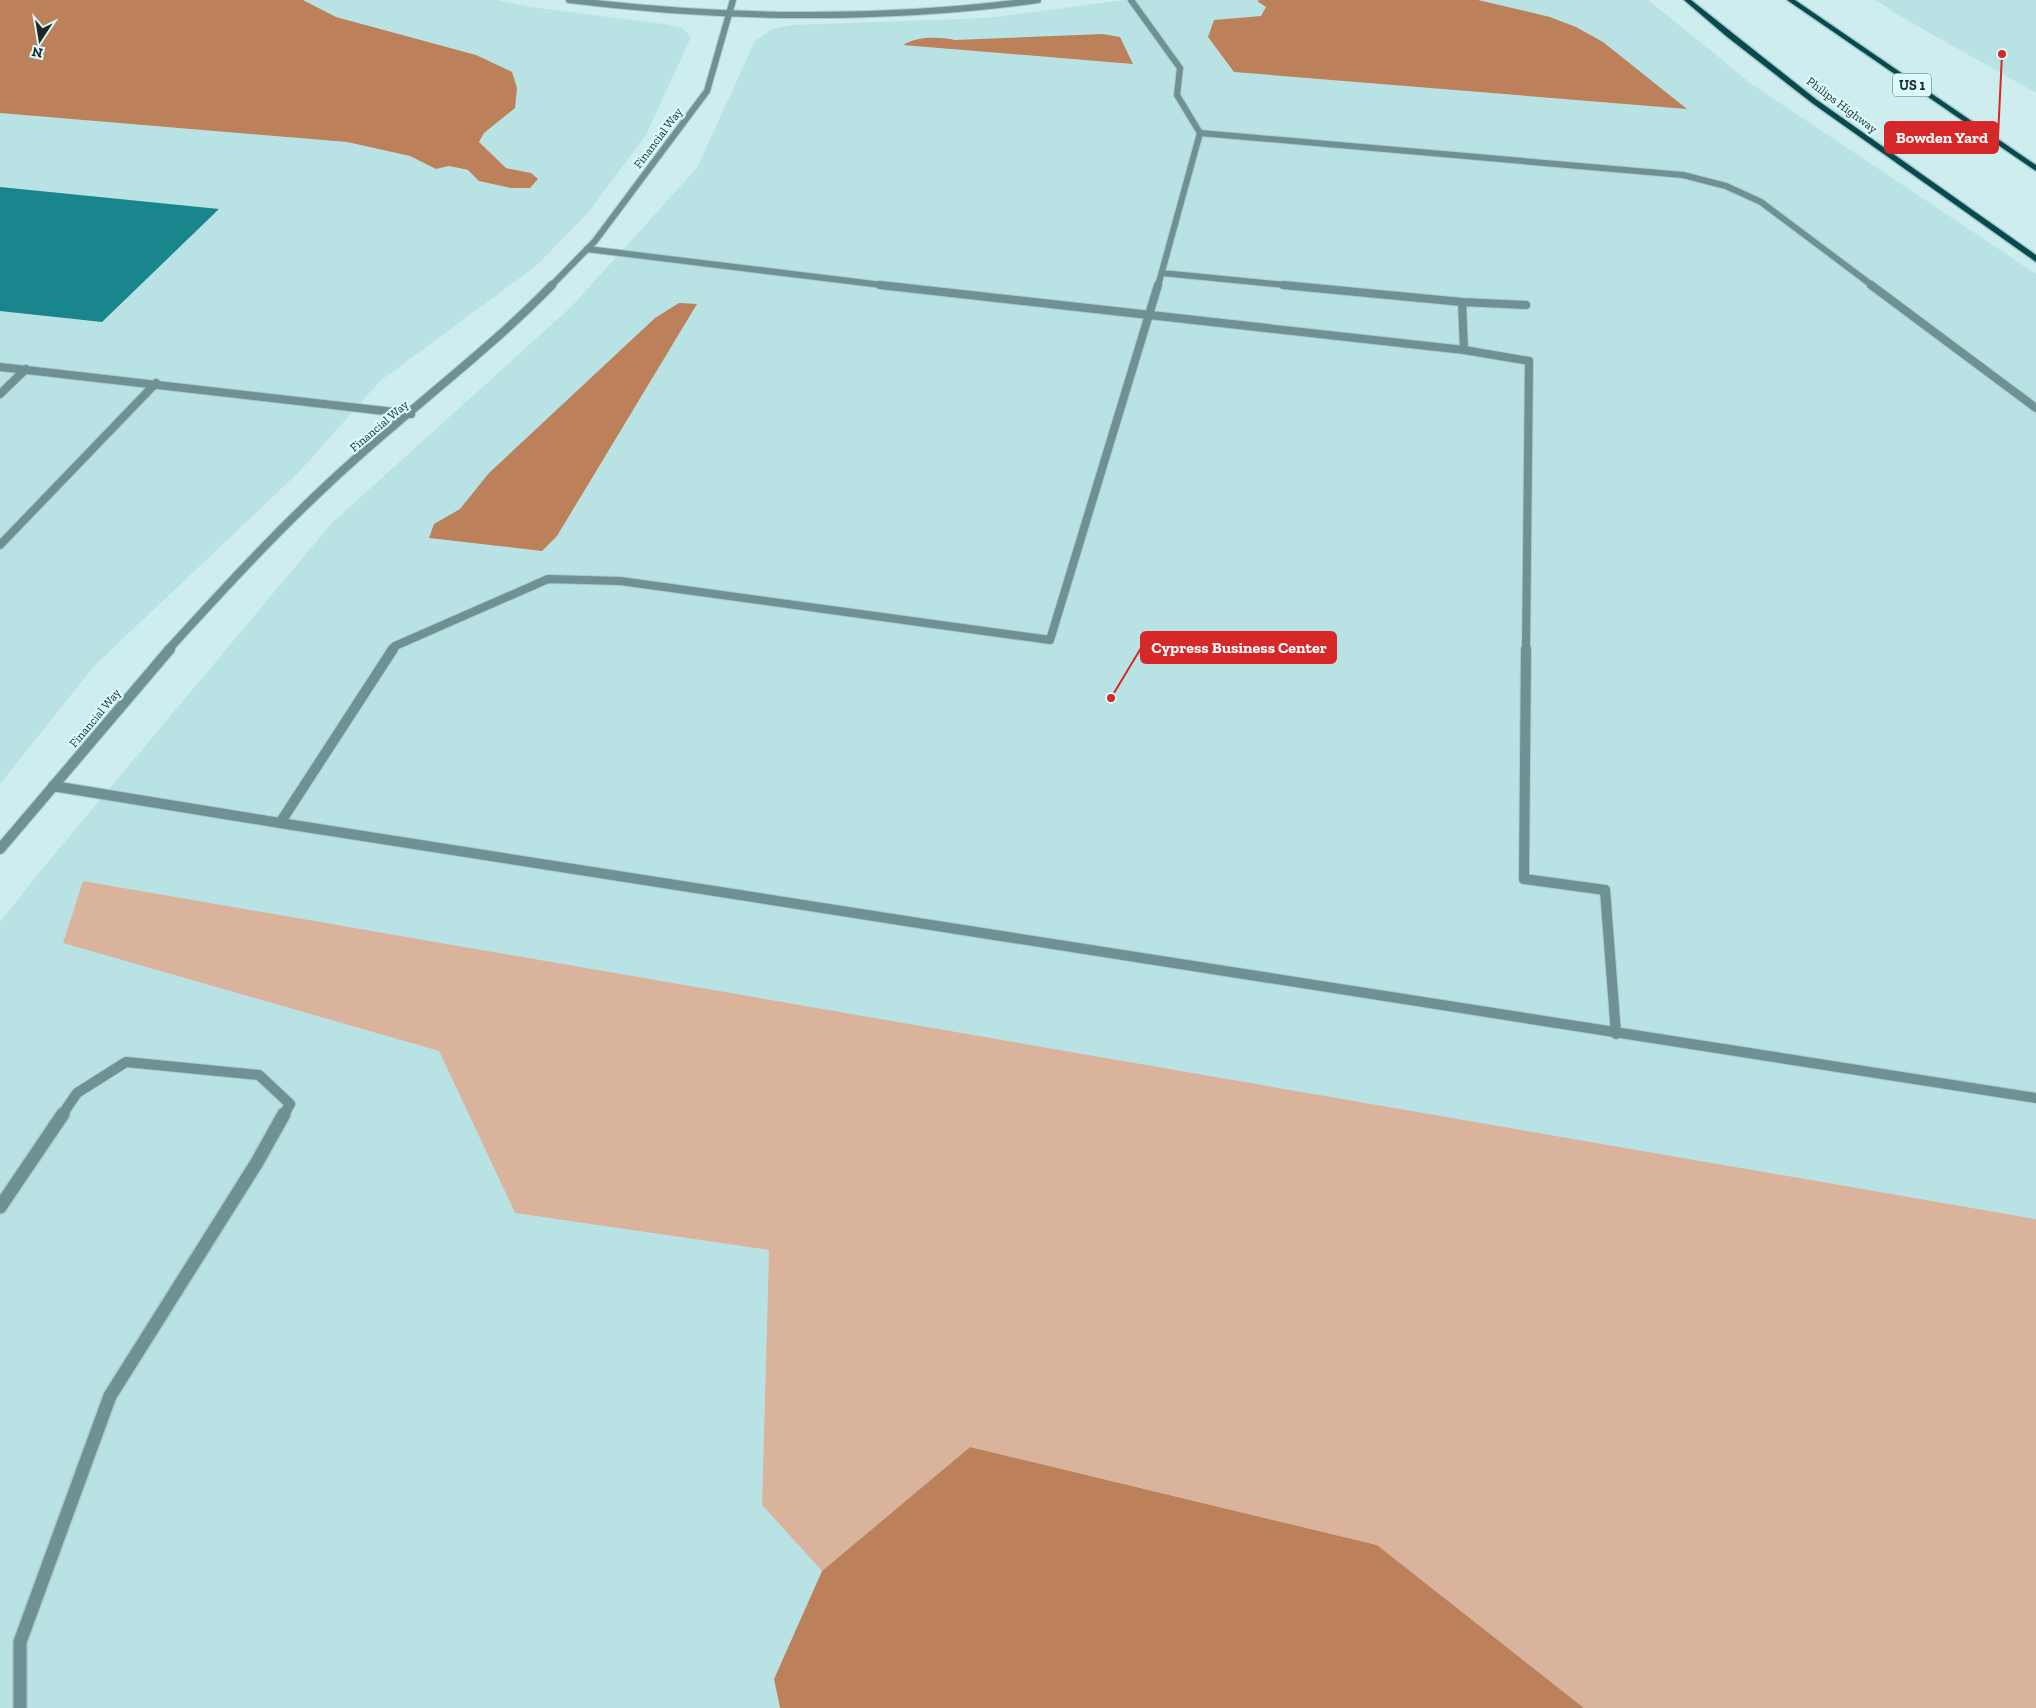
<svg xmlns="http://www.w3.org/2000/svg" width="2036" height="1708" font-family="'Zilla Slab',serif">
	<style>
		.built { fill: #b9e2e5 }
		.green { fill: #d9b39c }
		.water { fill: #bc805a }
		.building { fill: #19868e }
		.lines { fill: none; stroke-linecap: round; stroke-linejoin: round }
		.service-far3-casing { stroke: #aecacc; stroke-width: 8 }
		.service-far2-casing { stroke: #aecacc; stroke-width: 10 }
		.service-far1-casing { stroke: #aecacc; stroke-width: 12 }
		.service-casing { stroke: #aecacc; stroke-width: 16 }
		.tertiary-far2-casing { stroke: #aecacc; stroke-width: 8 }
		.tertiary-far1-casing { stroke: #aecacc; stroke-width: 10 }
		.tertiary-casing { stroke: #aecacc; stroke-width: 12 }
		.primary-casing { stroke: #aecacc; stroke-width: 3 }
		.service-far3 { stroke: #6d9194; stroke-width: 6 }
		.service-far2 { stroke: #6d9194; stroke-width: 8 }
		.service-far1 { stroke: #6d9194; stroke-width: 10 }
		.service { stroke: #6d9194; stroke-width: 13 }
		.tertiary-far2 { stroke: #6d9194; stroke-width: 6 }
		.tertiary-far1 { stroke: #6d9194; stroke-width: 8 }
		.tertiary { stroke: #6d9194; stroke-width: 10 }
		.primary { fill: #044a4e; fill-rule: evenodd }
		.labels { text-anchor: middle; stroke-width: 4.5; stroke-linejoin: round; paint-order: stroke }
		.far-street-label { font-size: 12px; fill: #1e2a2a; stroke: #dafafc }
		.shield { fill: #dafafc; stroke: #566869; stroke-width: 1 }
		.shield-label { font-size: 14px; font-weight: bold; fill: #1e2a2a }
		.leader { fill: none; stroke: #d62828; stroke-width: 2 }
		.callout-dot { fill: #d62828; stroke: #dafafc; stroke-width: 2 }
		.callout { fill: #d62828; stroke: #d62828; stroke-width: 2 }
		.callout-label { font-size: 16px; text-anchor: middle; font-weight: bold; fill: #fff }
	</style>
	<rect width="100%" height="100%" fill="#cdedef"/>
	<path class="built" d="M303,0H497L530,7L663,24L682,28L691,37L646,135L587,214L536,266L380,381L300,471L94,666L0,784V113L347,142L410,156L436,169L449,166L530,188L538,179L531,173L506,168L479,142L484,133L515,108L476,55L336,17Z
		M1125,0H1648L1753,85L2036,274V1219L83,882L63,943L439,1051L515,1213L769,1250L762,1505L822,1571L774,1679L780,1708H0V922L38,874L332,523L571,307L697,168L755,41L772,29L793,25L987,18Z
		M1876,0H2036V93L1898,15Z"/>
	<path class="green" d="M83,881L2036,1219V1708H1584L1377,1545L970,1447L822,1571L762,1505L769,1250L515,1213L439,1051L63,943Z"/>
	<path class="water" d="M0,0H303L336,17L476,55L512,72L517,88L515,108L484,133L479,142L506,168L531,173L538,179L530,188H511L479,181L468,170L449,166L436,169L410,156L347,142L0,113Z
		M1260,0H1478L1550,17L1576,27L1603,42L1687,109L1234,72L1208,37L1214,20L1261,16L1266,7L1257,1Z
		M1103,34L1120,37L1133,64L903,45C919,36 938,37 955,40Z
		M679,303L697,304L557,536L542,551L429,538L434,524L460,509L489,473L655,318Z
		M970,1447L1377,1545L1584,1708H780L774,1679L822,1571Z"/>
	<path class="building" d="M0,187L219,209L102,322L0,311Z"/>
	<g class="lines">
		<defs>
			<path id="service-far3" d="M1131,0L1180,68L1177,95L1200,133L1158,286
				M1200,133L1683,175L1726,186L1761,202L1873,286
				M587,249L890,286
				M1162,273L1296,286"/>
			<path id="service-far2" d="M880,285L1464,350
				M1283,285L1462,302L1526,305
				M1871,285L2036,408
				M1462,302L1464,350L1529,361L1526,650
				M0,367L411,414
				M0,394L26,369
				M0,545L156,383
				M392,650L395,646L548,579L620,581L1050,640L1158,285"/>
			<path id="service-far1" d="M393,649L280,823L2036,1098
				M1526,649L1524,879L1605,890L1616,1034
				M53,786L280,823
				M62,1115L77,1093L126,1062L259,1075L290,1104L284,1115"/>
			<path id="service" d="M0,1207L63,1114
				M20,1708V1642L110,1396L256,1164L284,1114"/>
			<path id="tertiary-far2" d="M569,0C721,19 886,21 1038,0
				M551,286L595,241L707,91L733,0"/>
			<path id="tertiary-far1" d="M168,650C220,593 272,536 329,483C401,415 483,356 552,285"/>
			<path id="tertiary" d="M0,849L170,649"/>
			<path id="primary" d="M1684,0H1691L1817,100L2036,255V262L1812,103L1726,36Z
				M1787,0H1795L2036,165V171Z"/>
		</defs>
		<use href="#service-far3" class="service-far3-casing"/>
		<use href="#service-far2" class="service-far2-casing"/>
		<use href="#service-far1" class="service-far1-casing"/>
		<use href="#service" class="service-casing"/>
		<use href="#tertiary-far2" class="tertiary-far2-casing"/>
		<use href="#tertiary-far1" class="tertiary-far1-casing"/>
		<use href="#tertiary" class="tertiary-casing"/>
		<use href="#primary" class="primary-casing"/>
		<use href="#service-far3" class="service-far3"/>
		<use href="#service-far2" class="service-far2"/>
		<use href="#service-far1" class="service-far1"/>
		<use href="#service" class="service"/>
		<use href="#tertiary-far2" class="tertiary-far2"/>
		<use href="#tertiary-far1" class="tertiary-far1"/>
		<use href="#tertiary" class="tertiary"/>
		<use href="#primary" class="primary"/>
	</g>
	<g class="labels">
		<g class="far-street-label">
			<text transform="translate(1842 105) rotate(37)" y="4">Philips Highway</text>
			<text transform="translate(658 138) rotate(-53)" y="4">Financial Way</text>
			<text transform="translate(379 426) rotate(-40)" y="4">Financial Way</text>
			<text transform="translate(95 718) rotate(-50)" y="4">Financial Way</text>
		</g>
		<rect class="shield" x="1893" y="73.5" width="38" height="23" rx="4"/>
		<g class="shield-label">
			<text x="1912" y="90">US 1</text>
		</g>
	</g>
	<path class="leader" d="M2002 54L1998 137M1111 698L1141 648"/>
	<g class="callout-dot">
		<circle cx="2002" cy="54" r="5"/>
		<circle cx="1111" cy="698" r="5"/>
	</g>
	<g class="callout">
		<rect x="1885" y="122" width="113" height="31" rx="5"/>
		<rect x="1141" y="632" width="195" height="31" rx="5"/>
	</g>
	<g class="callout-label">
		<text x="1942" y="143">Bowden Yard</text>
		<text x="1239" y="653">Cypress Business Center</text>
	</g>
	<g transform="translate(40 40) rotate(192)" stroke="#dafafc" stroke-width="4" paint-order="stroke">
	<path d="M0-4L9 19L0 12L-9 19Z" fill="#1e2a2a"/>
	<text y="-8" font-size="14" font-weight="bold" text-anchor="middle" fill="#1e2a2a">N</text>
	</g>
</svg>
